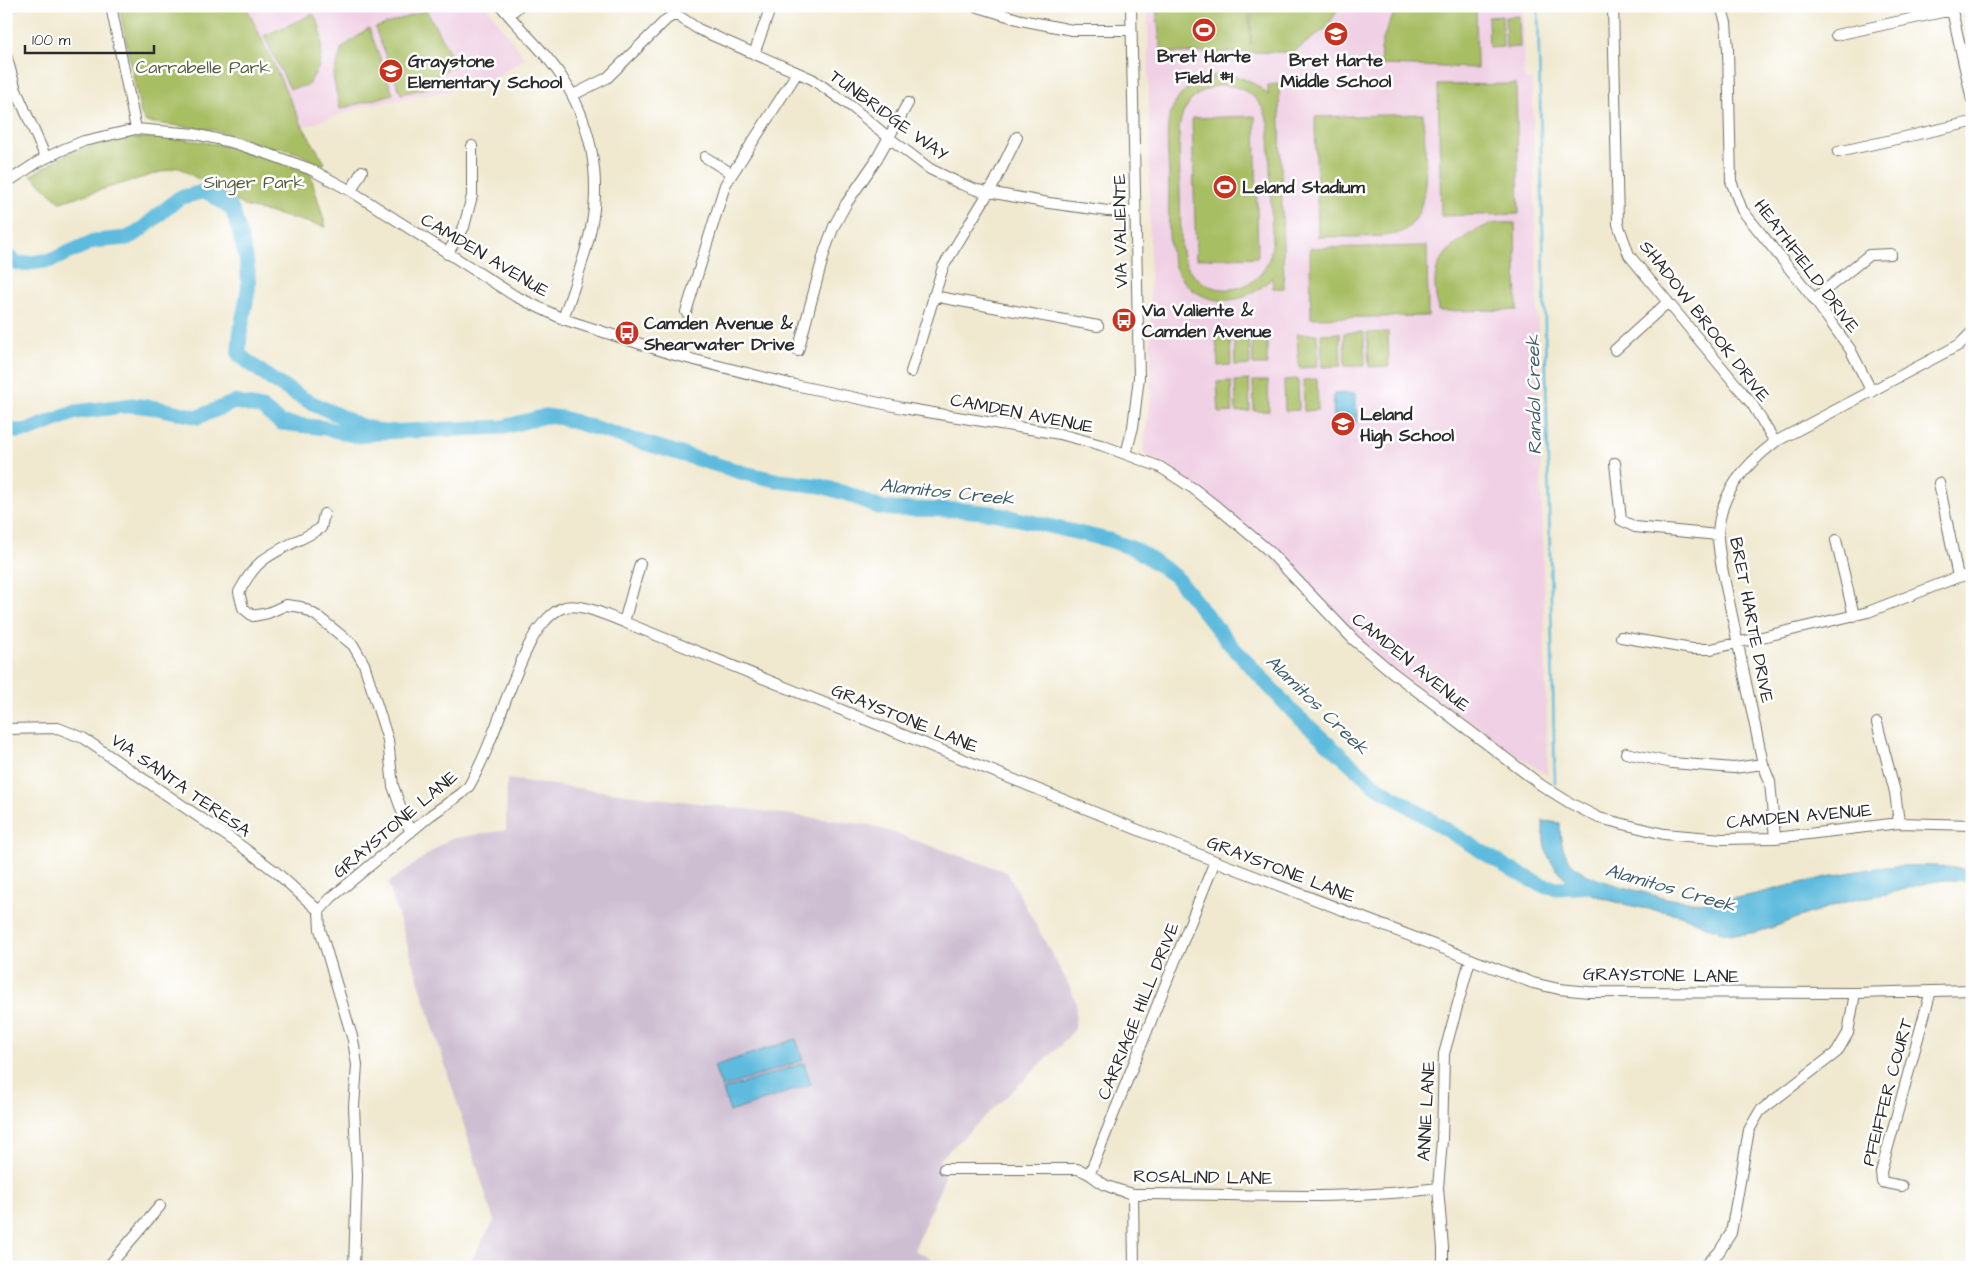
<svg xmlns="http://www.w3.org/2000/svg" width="1978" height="1273" font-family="'Architects Daughter',sans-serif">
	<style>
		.built { fill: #f0d0e4 }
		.industrial { fill: #cebed1 }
		.green { fill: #a8be63; stroke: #6a7447; fill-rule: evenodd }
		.water { fill: #5fbbdd; stroke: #457384 }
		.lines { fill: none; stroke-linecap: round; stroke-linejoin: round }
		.stream { stroke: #5fbbdd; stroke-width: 2.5 }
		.river { stroke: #5fbbdd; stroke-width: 15 }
		.minor-casing { stroke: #706e65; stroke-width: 12 }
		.minor { stroke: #fff; stroke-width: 10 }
		.labels { text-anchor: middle; stroke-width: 5; stroke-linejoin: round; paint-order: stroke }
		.poi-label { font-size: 18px; font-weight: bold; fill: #2b2b2b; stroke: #fff; text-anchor: start }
		.park-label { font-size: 18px; fill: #575e3f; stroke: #fff }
		.street-label { font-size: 18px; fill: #2b2b2b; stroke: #fff }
		.water-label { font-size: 19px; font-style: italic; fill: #3d5d69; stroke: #fff }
	</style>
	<rect width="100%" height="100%" fill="#fff"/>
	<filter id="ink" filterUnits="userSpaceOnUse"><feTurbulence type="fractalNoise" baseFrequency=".02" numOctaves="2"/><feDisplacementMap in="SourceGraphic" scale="10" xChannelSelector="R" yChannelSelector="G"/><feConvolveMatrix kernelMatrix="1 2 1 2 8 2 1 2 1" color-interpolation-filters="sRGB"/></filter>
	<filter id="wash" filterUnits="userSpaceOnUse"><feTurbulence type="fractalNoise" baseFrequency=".0096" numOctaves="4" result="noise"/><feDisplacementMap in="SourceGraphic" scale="20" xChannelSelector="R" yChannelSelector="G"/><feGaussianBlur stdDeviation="1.12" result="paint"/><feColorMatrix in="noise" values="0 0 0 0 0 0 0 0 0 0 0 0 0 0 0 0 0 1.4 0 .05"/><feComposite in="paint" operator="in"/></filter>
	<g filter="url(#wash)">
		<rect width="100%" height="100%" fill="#f0e9d0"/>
		<path class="built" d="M246,6H486L525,58L485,84L369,105L303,127Z
			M1148,6H1523L1524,76L1528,80L1532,79L1548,776L1380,660L1195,487L1171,467L1149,457L1143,451L1151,398Z"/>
		<path class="industrial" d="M507,779L870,825L1007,872L1072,991L1076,1003L1075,1029L1061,1045L938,1161L944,1164V1179L914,1250L944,1265L943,1267H467L494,1221L388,883L449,839L506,830Z"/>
		<path class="green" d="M119,6H246L303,127L325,163L322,166L298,153L280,148L268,149L234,136L213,130L146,122L141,114Z
			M1156,6H1248L1251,44V6H1341L1326,28L1294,52L1161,53Z
			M1399,6H1476L1477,68L1381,65C1378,45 1388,23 1399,6Z
			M426,10L456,64L431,80L427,88L401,94L375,28Z
			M313,14C324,26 323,53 318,68C316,73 311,79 308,85L290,89L264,36Z
			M1502,16L1503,47L1489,48L1488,17Z
			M1519,16L1520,47L1506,48L1505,17Z
			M369,28L393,94L340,109L333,77L342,48Z
			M1223,74C1241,76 1255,82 1268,95V85L1279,84L1284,288H1273L1272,277C1244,310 1194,309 1175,267C1166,246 1169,204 1169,181C1169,162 1166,142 1168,124C1169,116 1172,108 1176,102C1186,85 1203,77 1223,74ZM1223,85C1249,87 1266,103 1269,129L1272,244C1268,303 1188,305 1181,246L1179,131C1181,106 1197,88 1223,85Z
			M1516,84L1519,214L1441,216L1438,85Z
			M1423,114C1424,145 1436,219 1399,233C1383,239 1338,236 1318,237L1315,117Z
			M1255,116L1258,257L1196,259L1192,118Z
			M169,137L234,147L310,173L326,227L244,206L178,167L60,202L31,175L70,152L120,139Z
			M1515,223L1517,310L1438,311C1437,300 1433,284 1436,273C1440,250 1472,230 1492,224C1499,222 1508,223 1515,223Z
			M1427,246L1428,316L1311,318L1310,248Z
			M1364,332L1365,366H1345L1344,333Z
			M1388,332L1389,366L1369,367L1367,333Z
			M1267,333V365H1253L1252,334Z
			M1340,333L1341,366L1322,367L1321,334Z
			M1230,334L1231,365L1218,366L1216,335Z
			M1234,334H1249L1250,365L1235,366Z
			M1297,334H1317L1318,367L1299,368Z
			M1298,379L1299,410L1285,411L1284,380Z
			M1317,379L1318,410L1304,411L1303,380Z
			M1249,380L1250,411L1236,412L1235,381Z
			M1231,381L1232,412L1219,413L1217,382Z
			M1253,381H1268L1269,411H1254Z"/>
		<path class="water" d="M1356,393L1357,422L1334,423L1333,394Z
			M1543,821L1560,823C1559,865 1581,875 1617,885C1645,893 1674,902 1703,902C1733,901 1763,892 1792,885C1818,879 1844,873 1870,869C1902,864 1939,864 1972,871V883C1943,875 1921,885 1894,892C1886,895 1877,895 1868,897C1851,900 1834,905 1817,911C1793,918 1771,931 1745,934C1721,937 1699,921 1677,914C1661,910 1644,909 1628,905C1599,899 1560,885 1548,855C1543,844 1543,833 1543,821Z
			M796,1039L803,1060L722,1088L714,1066Z
			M804,1063L811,1084L730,1112L723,1090Z"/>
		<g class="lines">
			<path class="stream" d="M1538,6L1555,783"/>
			<path class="river" d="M6,255L17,263L23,264L52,260L94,241L127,238L137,233L179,198L206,191L231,208L234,214C240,237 251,265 248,290C245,312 238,333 239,355L272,380L304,399L359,425L383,432L504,427L545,416L562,418L744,473L780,481L821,486L848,494L878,507L893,509L962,510L993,513L1109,540L1137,550L1175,576L1229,643L1294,713L1373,784L1510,869L1542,885L1556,888L1597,886
				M6,429L17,431L29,430L76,412L132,405L157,408L198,417L235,402L262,408L281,423L325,428L357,436L378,433"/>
		</g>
	</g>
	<g filter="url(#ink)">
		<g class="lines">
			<defs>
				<path id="minor" d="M111,6L136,129
					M501,6C520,30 544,50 561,76C590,120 602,175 591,228C585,259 573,289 563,319
					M975,6L1021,20L1072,30H1131
					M1613,6L1618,224L1629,255L1752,404L1775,442
					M1721,6L1726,23L1728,49L1731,181L1742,210L1814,299L1850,349L1872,392
					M1951,6L1972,100
					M509,15L519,6
					M1836,35L1952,10
					M754,54L771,6
					M6,55L16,90L46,158
					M573,95L607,78L667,19L674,15L680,17L698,29L812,79L852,107L888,137L930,169L961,184L977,190L1049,203L1108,211L1135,212
					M1838,152L1972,122
					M705,157L731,173
					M6,183L38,162L62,150L84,141L136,129L195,134L234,143L271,155L310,169L351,191L515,296L563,319L675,355L790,384L903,408L1060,434L1101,445L1160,467L1194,489L1217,507L1268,550L1354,640L1392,672L1541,785L1570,803L1599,818L1664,834L1722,839L1775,838L1899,823L1972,825
					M351,191L362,171
					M447,254L464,227L472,196V146
					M933,296L1098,326
					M1814,299L1869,255L1891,254
					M686,312L725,185L797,73
					M1615,350L1668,302
					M798,351L825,250L834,226L846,204L875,162L908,103
					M911,372L943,267L995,182L1017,137
					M1126,454L1133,427L1139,377L1131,6
					M1615,463L1621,520L1635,527L1718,535
					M1939,483L1958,577
					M324,514L321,528C302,540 280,547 262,561C252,569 245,581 239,592L243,608L253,616L268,613L286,605L301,607L317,616L353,645L364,664L388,740L393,786L405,820L411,832
					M1836,540L1854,616
					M624,622L640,564
					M1621,637L1692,649H1711L1868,612L1958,577L1972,574
					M1877,723L1895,792L1899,823
					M6,729L58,728L83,738L233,840L276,872L319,911
					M1626,753L1672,763L1734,768L1763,764
					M1775,838L1770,782L1763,764L1721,563C1720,554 1718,545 1718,536C1719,494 1744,466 1775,442L1959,345L1972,332
					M944,1169H1077C1092,1173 1093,1178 1105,1185C1114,1189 1123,1191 1133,1194C1233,1193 1338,1202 1438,1188
					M1090,1173L1215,861
					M1902,1186L1882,1182L1881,1172L1931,991
					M1133,1194L1134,1267
					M108,1267L160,1206
					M354,1267L357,1176L354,1106L357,1065L353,1040L320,929L319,911L331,898L431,815L461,794L469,786C494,742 506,691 529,645C535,632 550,611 565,607C583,603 607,616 624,622L1215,861L1533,983L1559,989L1589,992L1855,993L1972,990
					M1443,1267V1248L1438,1188L1442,1140L1444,1054L1470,960
					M1704,1267L1719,1252L1731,1233L1749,1130L1760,1111L1837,1052L1848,1033L1855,993"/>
			</defs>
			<use href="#minor" class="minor-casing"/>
			<use href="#minor" class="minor"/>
		</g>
	</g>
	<defs>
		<symbol id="stadium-disc" viewBox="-11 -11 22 22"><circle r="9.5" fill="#c8321e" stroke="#fff"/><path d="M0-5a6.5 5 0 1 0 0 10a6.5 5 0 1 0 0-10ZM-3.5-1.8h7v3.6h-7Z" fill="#fff"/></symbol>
		<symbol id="school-disc" viewBox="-11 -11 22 22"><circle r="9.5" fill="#c8321e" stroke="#fff"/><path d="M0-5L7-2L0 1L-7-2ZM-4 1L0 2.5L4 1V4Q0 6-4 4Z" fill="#fff"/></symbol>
		<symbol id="bus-disc" viewBox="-11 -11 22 22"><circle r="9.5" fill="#c8321e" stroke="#fff"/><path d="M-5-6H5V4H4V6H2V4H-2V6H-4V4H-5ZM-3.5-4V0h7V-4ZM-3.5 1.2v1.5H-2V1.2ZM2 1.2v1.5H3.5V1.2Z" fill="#fff"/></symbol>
	</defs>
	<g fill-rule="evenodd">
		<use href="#stadium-disc" x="1190" y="16" width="28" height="28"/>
		<use href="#school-disc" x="1322" y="20" width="28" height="28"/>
		<use href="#school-disc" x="377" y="57" width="28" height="28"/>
		<use href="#stadium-disc" x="1211" y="173" width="28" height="28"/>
		<use href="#bus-disc" x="1110" y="306" width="28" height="28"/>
		<use href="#bus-disc" x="613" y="319" width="28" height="28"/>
		<use href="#school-disc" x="1329" y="410" width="28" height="28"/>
	</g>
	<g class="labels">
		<g class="poi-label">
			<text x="1204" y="62" text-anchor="middle">Bret Harte<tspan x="1204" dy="21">Field #1</tspan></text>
			<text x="1336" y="66" text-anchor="middle">Bret Harte<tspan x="1336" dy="21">Middle School</tspan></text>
			<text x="408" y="67">Graystone<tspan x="408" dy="21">Elementary School</tspan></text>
			<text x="1242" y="193">Leland Stadium</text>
			<text x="1142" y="316">Via Valiente &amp;<tspan x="1142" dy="21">Camden Avenue</tspan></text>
			<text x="644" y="329">Camden Avenue &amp;<tspan x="644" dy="21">Shearwater Drive</tspan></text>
			<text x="1360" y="420">Leland<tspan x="1360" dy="21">High School</tspan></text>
		</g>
		<g class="park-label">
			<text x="203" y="73">Carrabelle Park</text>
			<text x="254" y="188">Singer Park</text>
		</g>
		<g class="street-label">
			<text transform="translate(889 115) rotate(36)" y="6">TUNBRIDGE WAY</text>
			<text transform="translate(1120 231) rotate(-91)" y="6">VIA VALIENTE</text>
			<text transform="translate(485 255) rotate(31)" y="6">CAMDEN AVENUE</text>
			<text transform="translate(1807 266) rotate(53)" y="6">HEATHFIELD DRIVE</text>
			<text transform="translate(1705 321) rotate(52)" y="6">SHADOW BROOK DRIVE</text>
			<text transform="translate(1022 413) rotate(11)" y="6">CAMDEN AVENUE</text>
			<text transform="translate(1752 620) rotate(79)" y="6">BRET HARTE DRIVE</text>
			<text transform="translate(1411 662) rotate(39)" y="6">CAMDEN AVENUE</text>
			<text transform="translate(905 718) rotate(22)" y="6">GRAYSTONE LANE</text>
			<text transform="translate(181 785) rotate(35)" y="6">VIA SANTA TERESA</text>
			<text transform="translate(1799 816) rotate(-5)" y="6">CAMDEN AVENUE</text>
			<text transform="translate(395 824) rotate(-40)" y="6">GRAYSTONE LANE</text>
			<text transform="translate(1281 869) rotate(21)" y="6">GRAYSTONE LANE</text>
			<text transform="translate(1661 975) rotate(1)" y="6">GRAYSTONE LANE</text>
			<text transform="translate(1138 1011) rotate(-68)" y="6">CARRIAGE HILL DRIVE</text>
			<text transform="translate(1887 1092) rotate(-75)" y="6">PFEIFFER COURT</text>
			<text transform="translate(1426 1111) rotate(-87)" y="6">ANNIE LANE</text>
			<text transform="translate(1203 1177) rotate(1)" y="6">ROSALIND LANE</text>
		</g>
		<g class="water-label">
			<text transform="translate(1533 395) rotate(-91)" y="7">Randol Creek</text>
			<text transform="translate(947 491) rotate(6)" y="7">Alamitos Creek</text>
			<text transform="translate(1318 704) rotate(44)" y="7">Alamitos Creek</text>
			<text transform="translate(1671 887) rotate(16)" y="7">Alamitos Creek</text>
		</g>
	</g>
	<rect width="1978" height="1273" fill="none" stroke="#fff" stroke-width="25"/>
	<path d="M25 45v8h129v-8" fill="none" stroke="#2b2b2b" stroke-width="2.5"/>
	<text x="32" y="45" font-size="15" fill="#2b2b2b" stroke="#ffffff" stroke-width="4" paint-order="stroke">100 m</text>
</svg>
